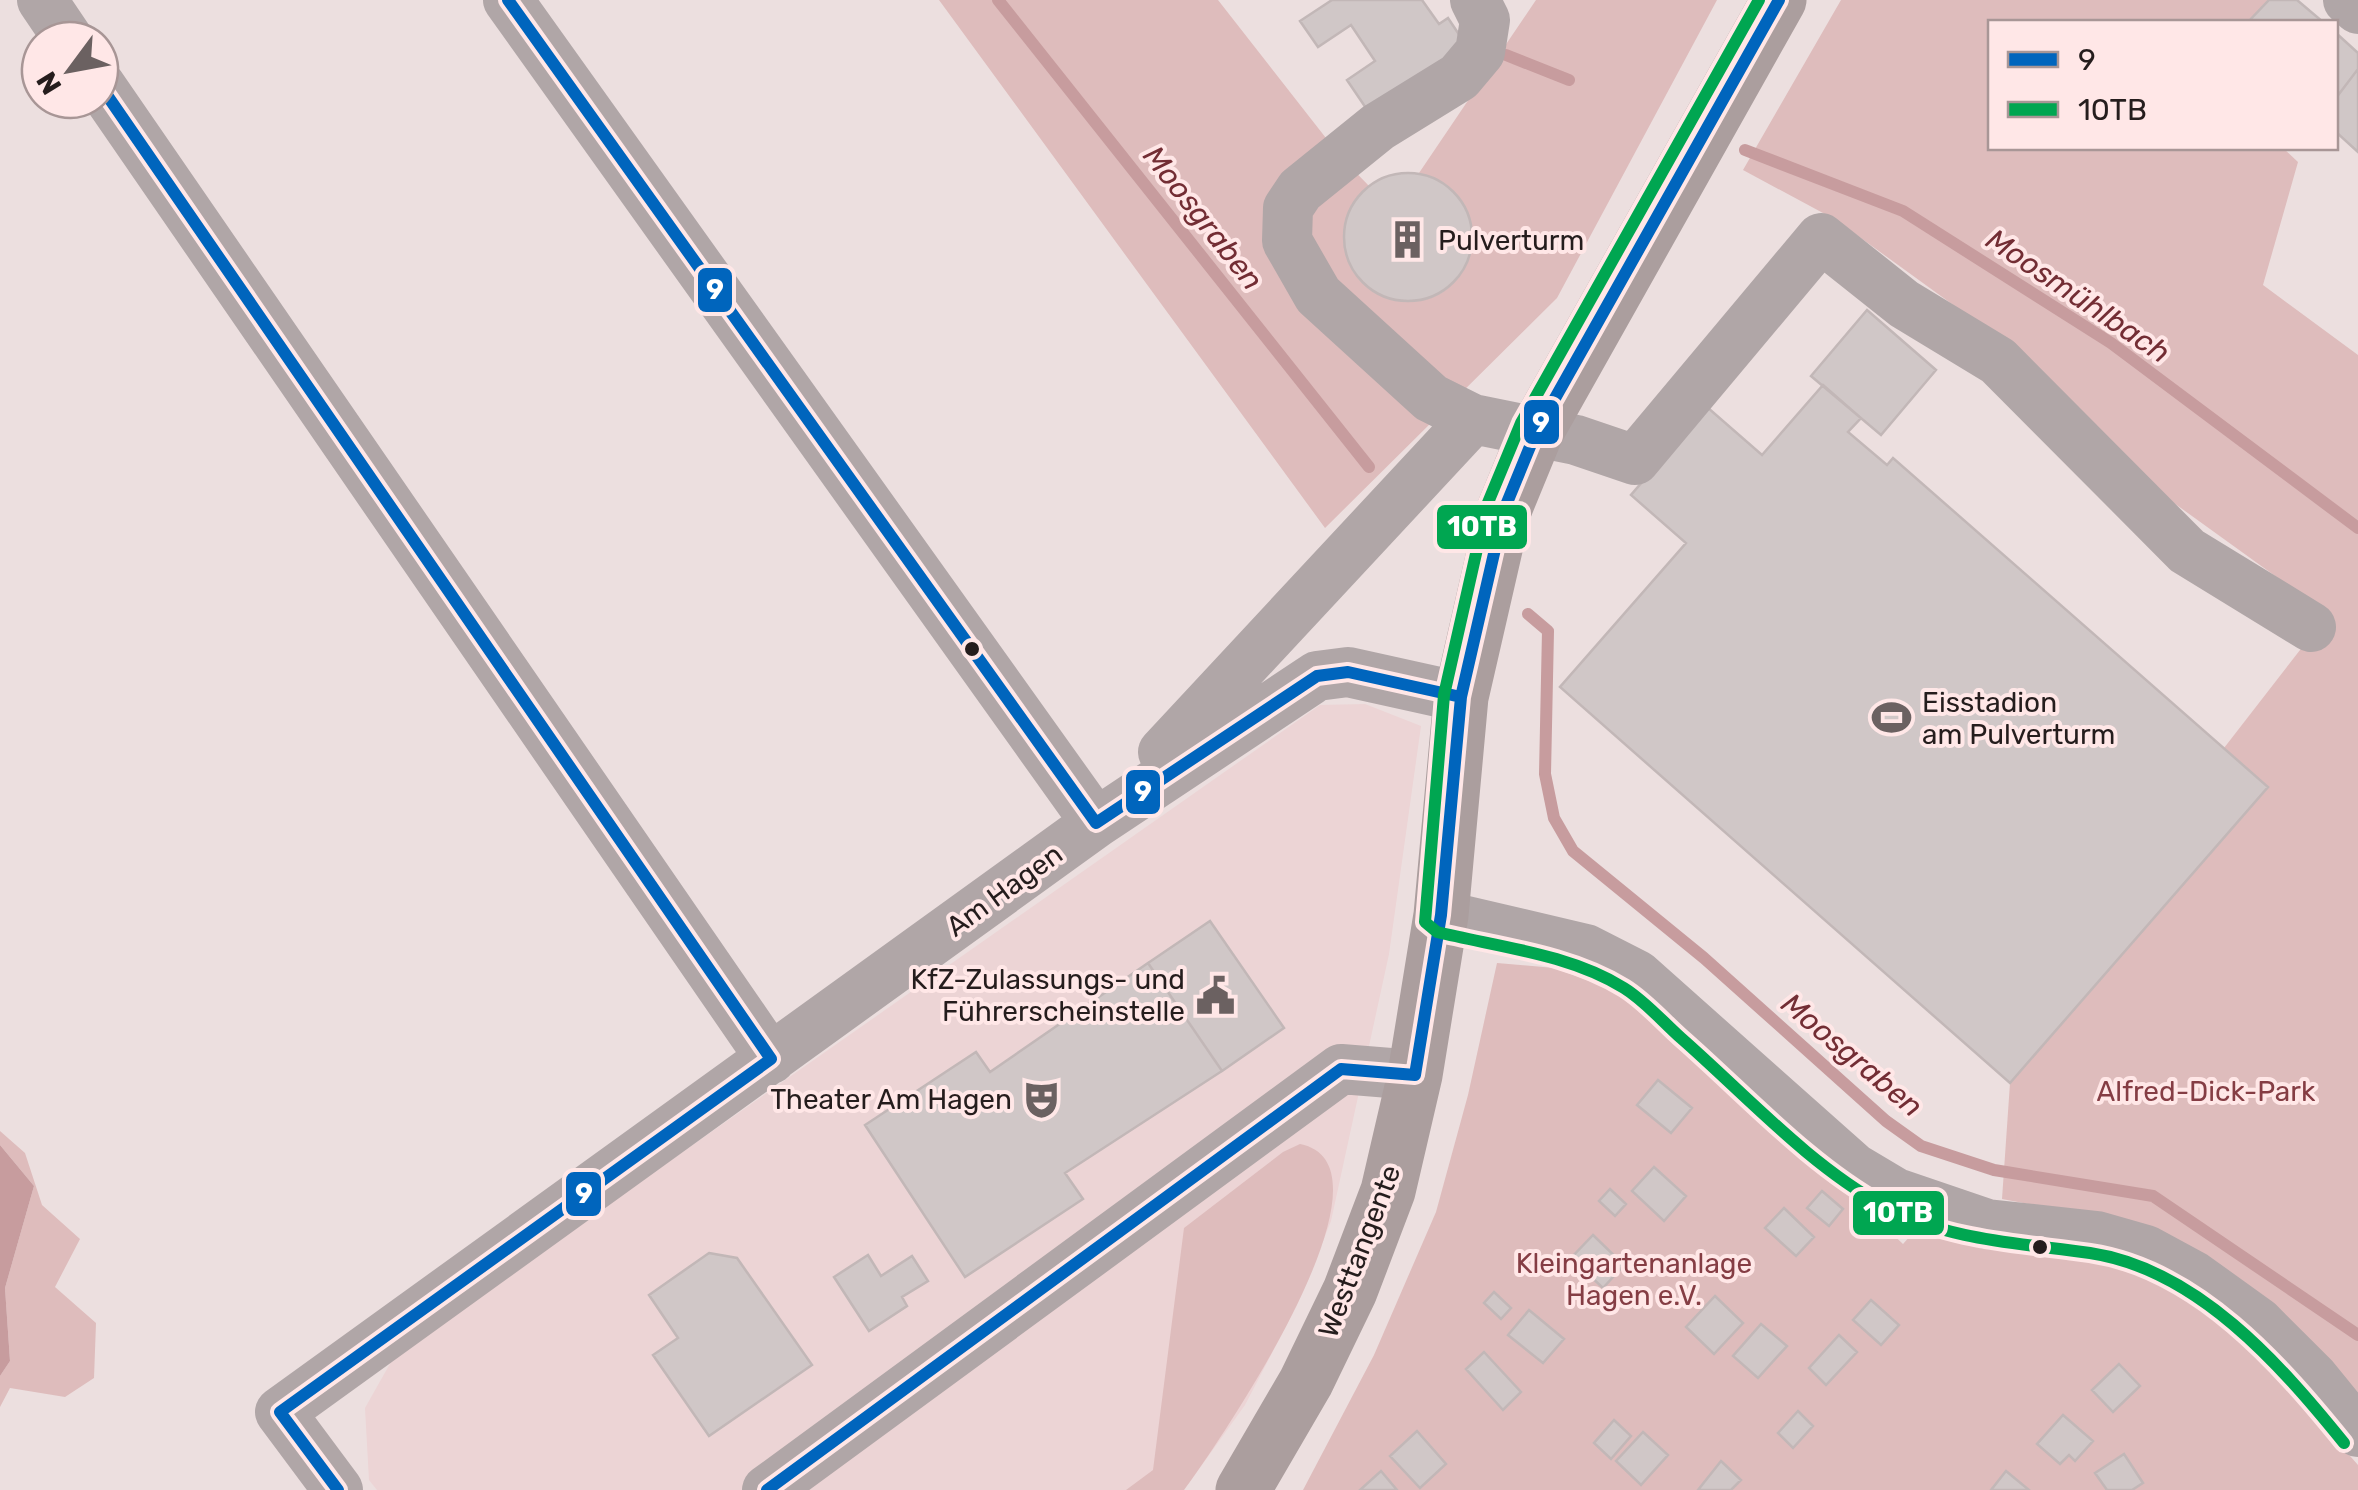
<svg xmlns="http://www.w3.org/2000/svg" width="2358" height="1490" font-family="Rubik,sans-serif">
	<style>
		.built { fill: #ecd4d5 }
		.green { fill: #debcbc }
		.water { fill: #c79c9e }
		.lines { fill: none; stroke-linecap: round; stroke-linejoin: round }
		.stream { stroke: #c79c9e; stroke-width: 12 }
		.building { fill: #d0c7c7; stroke: #c2b7b7; stroke-width: 2.5 }
		.minor { stroke: #b0a6a7; stroke-width: 50 }
		.major { stroke: #ab9e9e; stroke-width: 55 }
		.bus-1-casing { stroke: #ffe7e7; stroke-width: 20 }
		.bus-2-casing { stroke: #ffe7e7; stroke-width: 20 }
		.bus-1 { stroke: #0065bd; stroke-width: 12 }
		.bus-2 { stroke: #00a651; stroke-width: 12 }
		.bus-dot { fill: #251d1d; stroke: #ffe7e7; stroke-width: 4 }
		.labels { text-anchor: middle; stroke-width: 8; stroke-linejoin: round; paint-order: stroke }
		.poi-label { font-size: 28px; fill: #251d1d; stroke: #ffe7e7; text-anchor: start }
		.street-label { font-size: 28px; fill: #251d1d; stroke: #ffe7e7 }
		.park-label { font-size: 28px; fill: #853d44; stroke: #ffe7e7 }
		.water-label { font-size: 30px; font-style: italic; fill: #732d34; stroke: #ffe7e7 }
		.line-badge { stroke: #ffe7e7; stroke-width: 4 }
		.badge-label { font-size: 28px; text-anchor: middle; font-weight: bold; fill: #fff }
	</style>
	<rect width="100%" height="100%" fill="#ecdfdf"/>
	<path class="built" d="M1365,704L1421,726L1389,954L1331,1221L1297,1305L1245,1405L1184,1490H377L369,1480L365,1408L396,1353L1320,705Z"/>
	<path class="green" d="M939,0H1218L1340,156L1369,186C1349,204 1339,228 1347,255C1353,275 1369,292 1389,298C1472,323 1508,201 1419,173L1536,0H1717L1557,298L1325,528Z
		M1841,0H2298L2282,22H1990V148H2283L2298,162L2263,285L2358,355V1409L2129,1223L2002,1199L2010,1083L2268,788L2224,748L2328,614L2142,480L2003,341L1836,220L1743,170Z
		M1497,963L1554,968L1645,1001L1903,1244L1920,1225C2001,1240 2108,1247 2180,1287C2247,1325 2308,1408 2358,1465V1490H1303L1374,1355L1436,1212L1468,1095Z
		M0,1131L25,1153L42,1205L80,1239L55,1287L96,1323L94,1378L65,1397L10,1388L0,1407V1376L10,1361L5,1288L34,1186L0,1145Z
		M1300,1144C1409,1166 1216,1447 1184,1490H1126L1153,1470L1184,1228L1283,1152Z"/>
	<path class="water" d="M0,1145L34,1186L5,1288L10,1361L0,1376Z"/>
	<g class="lines">
		<path class="stream" d="M998,0L1369,467
			M1506,55L1569,80
			M1745,150L1903,211L2111,343L2358,528
			M1528,614L1548,631L1545,774L1554,818L1573,851L1704,958L1886,1121L1921,1146L1994,1170L2153,1196L2358,1335"/>
	</g>
	<path class="building" d="M1332,0H1422L1439,24L1448,18L1466,45L1368,111L1347,80L1375,61L1351,25L1318,47L1300,21Z
		M2269,0H2297L2323,22H2248Z
		M2336,33L2358,53V69L2336,98Z
		M2358,69V152L2336,132V98Z
		M1344 237a64 64 0 1 1 128 0a64 64 0 1 1-128 0Z
		M1867,310L1936,370L1881,435L1811,376Z
		M1823,385L1861,418L1848,432L1887,465L1893,458L2268,787L2010,1083L1560,687L1686,543L1631,495L1707,407L1762,455Z
		M1210,921L1284,1028L1222,1071L1148,963Z
		M1148,963L1222,1071L1065,1173L1083,1199L965,1277L865,1125L976,1052L990,1072Z
		M1658,1080L1692,1108L1671,1133L1637,1105Z
		M1654,1167L1686,1196L1664,1221L1632,1191Z
		M1610,1189L1626,1204L1615,1216L1599,1201Z
		M1822,1191L1843,1209L1829,1226L1807,1208Z
		M1784,1208L1814,1237L1796,1256L1765,1228Z
		M1593,1235L1624,1265L1603,1288L1571,1258Z
		M709,1253L737,1258L812,1365L709,1436L653,1355L678,1338L649,1295Z
		M868,1255L881,1276L912,1256L928,1281L902,1297L907,1306L869,1331L834,1277Z
		M1494,1292L1511,1308L1501,1319L1484,1303Z
		M1715,1296L1743,1323L1714,1354L1686,1327Z
		M1871,1300L1899,1325L1881,1345L1853,1320Z
		M1529,1310L1564,1339L1543,1363L1508,1335Z
		M1761,1324L1787,1346L1758,1378L1733,1356Z
		M1839,1335L1857,1352L1826,1385L1809,1368Z
		M1484,1352L1521,1392L1503,1410L1466,1369Z
		M2119,1364L2140,1386L2113,1412L2092,1390Z
		M1798,1411L1813,1426L1793,1448L1778,1433Z
		M2063,1415L2093,1441L2075,1461L2069,1455L2060,1464L2037,1444Z
		M1614,1420L1631,1436L1611,1459L1594,1443Z
		M1417,1431L1446,1464L1420,1488L1390,1456Z
		M1643,1432L1668,1455L1641,1485L1616,1461Z
		M2124,1454L2143,1483L2132,1490H2107L2095,1473Z
		M1721,1461L1741,1480L1731,1490H1698Z
		M1381,1471L1397,1490H1360Z
		M2006,1471L2029,1490H1991Z"/>
	<g class="lines">
		<path class="minor" d="M42,0L69,40
			M508,0L1096,823
			M1475,0L1485,20L1480,52L1459,77L1378,127L1300,190L1288,208L1287,241L1318,295L1431,398L1473,419L1576,440L1635,460L1821,238L1904,304L1998,361L2187,551L2311,627
			M2348,0L2358,9
			M100,85L771,1059
			M1163,752L1473,419
			M1441,915L1586,949L1637,975L1854,1168L1896,1193L1987,1224L2097,1236L2146,1250L2194,1276L2258,1322L2314,1378L2358,1432
			M338,1490L280,1412L1096,823L1317,676L1348,672L1461,697
			M767,1490L1341,1069L1415,1075"/>
		<path class="major" d="M1243,1490L1306,1382L1350,1291L1388,1191L1415,1075L1441,915L1461,697L1504,510L1536,432L1779,0"/>
		<defs>
			<path id="bus-1" d="M508,0L1096,823L1317,676L1348,672L1461,697
				M100,85L771,1059L280,1412L338,1490
				M767,1490L1341,1069L1415,1075L1441,915L1461,697L1504,510L1536,432L1779,0"/>
			<path id="bus-2" d="M1759,0L1521,423L1487,505L1444,695L1425,922L1437,932C1499,947 1569,954 1624,988C1645,1001 1663,1022 1681,1038C1746,1095 1809,1165 1884,1206C1948,1241 2020,1243 2090,1253C2197,1269 2280,1364 2344,1443"/>
		</defs>
		<use href="#bus-1" class="bus-1-casing"/>
		<use href="#bus-2" class="bus-2-casing"/>
		<use href="#bus-1" class="bus-1"/>
		<use href="#bus-2" class="bus-2"/>
	</g>
	<defs>
		<symbol id="building-bare" viewBox="-9 -9 18 18"><path d="M-4-6H4V6H1V3H-1V6H-4ZM-2.5-4.3h1.7v1.8h-1.7ZM.8-4.3h1.7v1.8H.8ZM-2.5-1h1.7V.8h-1.7ZM.8-1h1.7V.8H.8Z" fill="#6b6161" stroke="#ffe7e7" stroke-width="2.5" paint-order="stroke"/></symbol>
		<symbol id="stadium-bare" viewBox="-9 -9 18 18"><path d="M0-5a6.5 5 0 1 0 0 10a6.5 5 0 1 0 0-10ZM-3.5-1.8h7v3.6h-7Z" fill="#6b6161" stroke="#ffe7e7" stroke-width="2.5" paint-order="stroke"/></symbol>
		<symbol id="civic-bare" viewBox="-9 -9 18 18"><path d="M-.6-6.5H3V-4.5H.6V-3L4-1V1h2V6H-6V1h2V-1L-.6-3ZM-1.2 2.5V6h2.4V2.5Z" fill="#6b6161" stroke="#ffe7e7" stroke-width="2.5" paint-order="stroke"/></symbol>
		<symbol id="theatre-bare" viewBox="-9 -9 18 18"><path d="M-5-5.5Q0-4 5-5.5V0Q5 5 0 6Q-5 5-5 0ZM-3.3-2.5H-1v1.5H-3.3ZM1-2.5H3.3v1.5H1ZM-2.8 1Q0 5.5 2.8 1Z" fill="#6b6161" stroke="#ffe7e7" stroke-width="2.5" paint-order="stroke"/></symbol>
	</defs>
	<g fill-rule="evenodd">
		<use href="#building-bare" x="1380" y="212" width="55" height="55"/>
		<use href="#stadium-bare" x="1864" y="690" width="55" height="55"/>
		<use href="#civic-bare" x="1188" y="968" width="55" height="55"/>
		<use href="#theatre-bare" x="1014" y="1072" width="55" height="55"/>
	</g>
	<g class="bus-dot">
		<circle cx="972" cy="649" r="9"/>
		<circle cx="2040" cy="1247" r="9"/>
	</g>
	<g class="labels">
		<g class="poi-label">
			<text x="1438" y="250">Pulverturm</text>
			<text x="1922" y="712">Eisstadion<tspan x="1922" dy="32">am Pulverturm</tspan></text>
			<text x="1185" y="989" text-anchor="end">KfZ-Zulassungs- und<tspan x="1185" dy="32">Führerscheinstelle</tspan></text>
			<text x="1012" y="1109" text-anchor="end">Theater Am Hagen</text>
		</g>
		<g class="street-label">
			<text transform="translate(1004 890) rotate(-36)" y="10">Am Hagen</text>
			<text transform="translate(1359 1251) rotate(-69)" y="10">Westtangente</text>
		</g>
		<g class="park-label">
			<text x="2206" y="1101">Alfred-Dick-Park</text>
			<text x="1634" y="1273">Kleingartenanlage<tspan x="1634" dy="32">Hagen e.V.</tspan></text>
		</g>
		<g class="water-label">
			<text transform="translate(1203 218) rotate(52)" y="10">Moosgraben</text>
			<text transform="translate(2078 296) rotate(34)" y="10">Moosmühlbach</text>
			<text transform="translate(1852 1055) rotate(40)" y="10">Moosgraben</text>
		</g>
	</g>
	<g class="line-badge">
		<rect x="696" y="266" width="38" height="48" rx="10" fill="#0065bd"/>
		<rect x="1522" y="398" width="39" height="48" rx="10" fill="#0065bd"/>
		<rect x="1435" y="503" width="94" height="48" rx="10" fill="#00a651"/>
		<rect x="1124" y="768" width="38" height="48" rx="10" fill="#0065bd"/>
		<rect x="564" y="1170" width="39" height="48" rx="10" fill="#0065bd"/>
		<rect x="1851" y="1189" width="95" height="48" rx="10" fill="#00a651"/>
	</g>
	<g class="badge-label">
		<text x="715" y="299">9</text>
		<text x="1541" y="432">9</text>
		<text x="1482" y="536">10TB</text>
		<text x="1143" y="801">9</text>
		<text x="584" y="1203">9</text>
		<text x="1898" y="1222">10TB</text>
	</g>
	<rect x="1988" y="20" width="350" height="130" fill="#ffe7e7" stroke="#a89696" stroke-width="2.5"/>
	<rect x="2008" y="52" width="50" height="15" fill="#0065bd" stroke="#a89696" stroke-width="2.5"/>
	<text x="2078" y="70" font-size="30" fill="#251d1d">9</text>
	<rect x="2008" y="102" width="50" height="15" fill="#00a651" stroke="#a89696" stroke-width="2.5"/>
	<text x="2078" y="120" font-size="30" fill="#251d1d">10TB</text>
	<g transform="translate(70 70) rotate(238)"><circle r="48" fill="#ffe7e7" stroke="#a89696" stroke-width="2.5"/>
	<path d="M0-8L18 38L0 25L-18 38Z" fill="#6b6161"/>
	<text y="-15" font-size="28" font-weight="bold" text-anchor="middle" fill="#251d1d">N</text>
	</g>
</svg>
